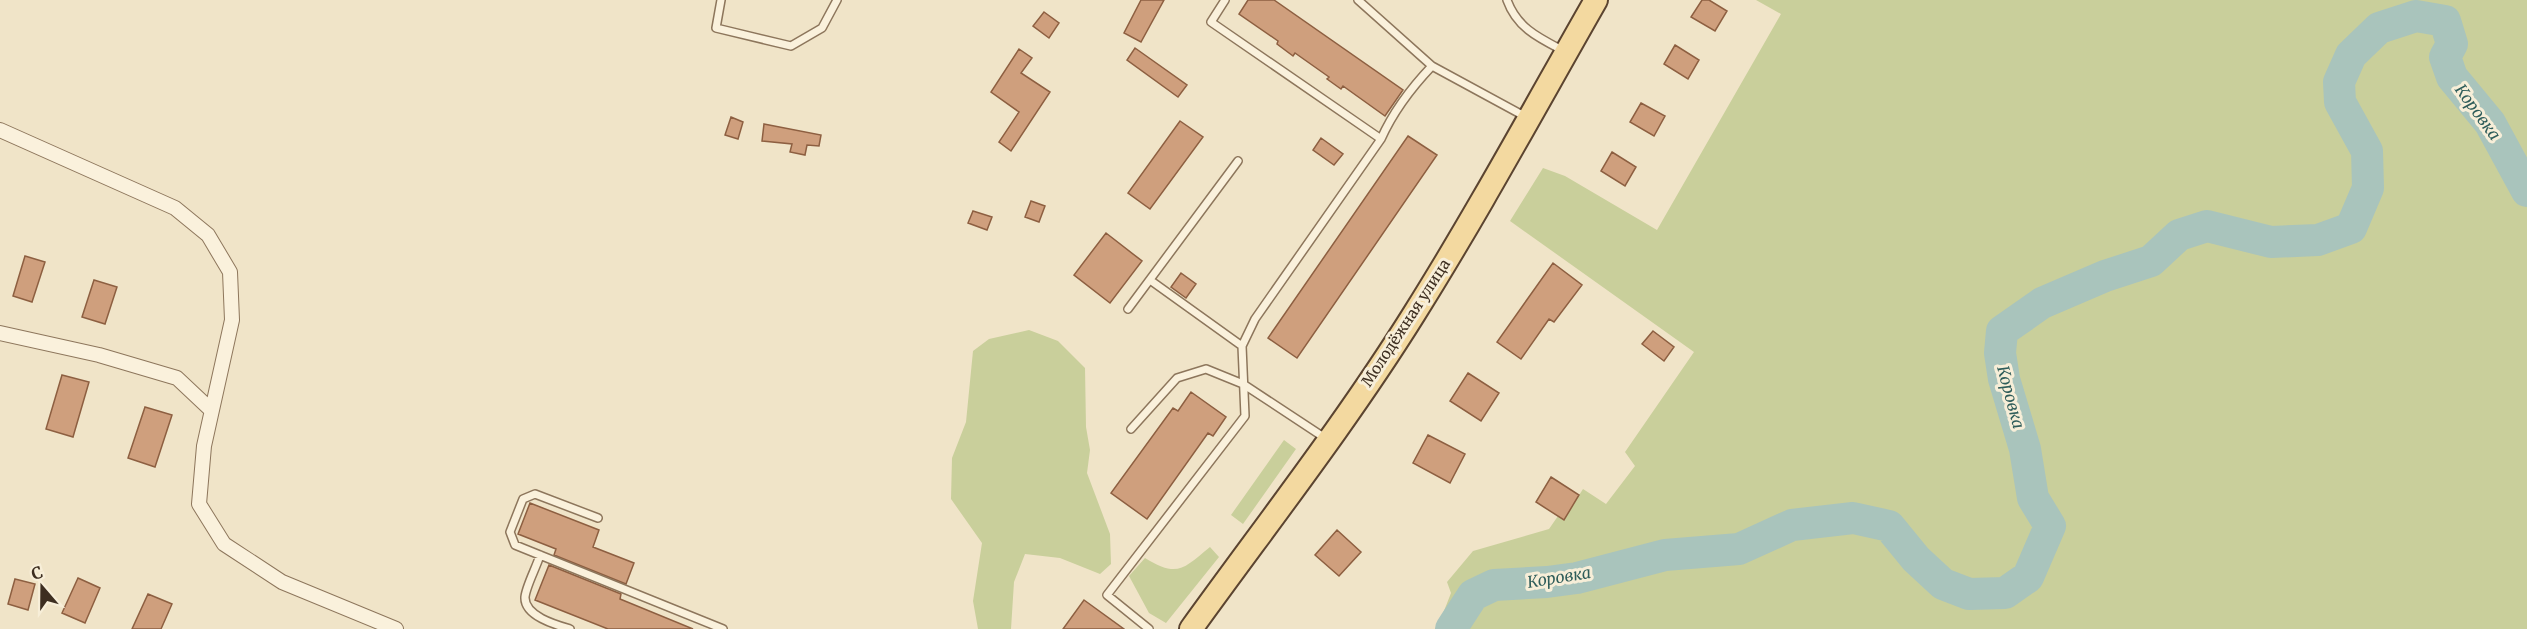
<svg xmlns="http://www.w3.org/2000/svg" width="2527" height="629" font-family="Merriweather,serif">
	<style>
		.green { fill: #c9cf9b }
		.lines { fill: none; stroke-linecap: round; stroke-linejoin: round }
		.river { stroke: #a9c4bc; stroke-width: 32 }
		.building { fill: #cf9f7d; stroke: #8d5f41; stroke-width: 1.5 }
		.service-casing { stroke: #8d765c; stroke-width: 10 }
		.minor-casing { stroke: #8d765c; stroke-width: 16 }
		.primary-casing { stroke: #5b4430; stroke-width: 26 }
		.service { stroke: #faf1dc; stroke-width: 7 }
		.minor { stroke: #faf1dc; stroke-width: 14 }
		.primary { stroke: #f3d9a0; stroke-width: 22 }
		.labels { text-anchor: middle; stroke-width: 6; stroke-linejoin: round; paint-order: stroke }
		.street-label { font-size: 15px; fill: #3d2e20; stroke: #f7eed8 }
		.water-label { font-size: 16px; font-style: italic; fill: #2f5d5a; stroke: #f7eed8 }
	</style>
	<rect width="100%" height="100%" fill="#f0e4c8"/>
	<path class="green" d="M1756,0H2527V629H1437L1451,593L1447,582L1473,551L1549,529L1558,516L1564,519L1583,489L1606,504L1635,466L1625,452L1694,352L1510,221L1543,168L1565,176L1657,230L1781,14Z
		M1029,330L1058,341L1085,368L1086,427L1090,450L1087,473L1110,534L1111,564L1100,574L1060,558L1025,554L1014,582L1011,629H978L973,601L982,543L951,499L952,458L966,422L973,351L989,339Z
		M1284,440L1296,449L1243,524L1231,515Z
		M1210,547L1219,557L1166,623L1149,613L1129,576L1145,558C1178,578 1183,569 1210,547Z"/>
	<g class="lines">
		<path class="river" d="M1451,629L1473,595L1494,585L1547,582L1577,578L1665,555L1739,549L1792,525L1853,518L1889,526L1916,559L1943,584L1969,594L2005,593L2028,577L2050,526L2033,498L2025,449L2004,379L2000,353L2002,331L2042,303L2105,276L2151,261L2179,235L2207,226L2271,242L2318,240L2351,228L2368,188L2367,151L2340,102L2339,82L2351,55L2379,28L2416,16L2445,21L2452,44L2445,57L2452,77L2490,123L2527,191"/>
	</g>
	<path class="building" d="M1141,0H1164L1141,42L1124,33Z
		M1248,0H1274L1403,90L1385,116L1343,86L1341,89L1327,79L1329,77L1295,53L1293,56L1277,44L1278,41L1239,14Z
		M1702,0H1709L1727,11L1715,31L1691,17Z
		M1044,12L1059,23L1049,38L1033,26Z
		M1675,45L1699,60L1688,79L1664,64Z
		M1135,48L1187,85L1178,97L1127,60Z
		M1019,49L1032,58L1021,73L1050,92L1011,151L999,142L1019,112L991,92Z
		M1641,103L1665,116L1654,136L1630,122Z
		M731,117L743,122L738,139L725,135Z
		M1180,121L1203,137L1150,209L1128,193Z
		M764,124L821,135L819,146L807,145L805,155L790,152L792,144L762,141Z
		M1408,136L1437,155L1297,358L1268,338Z
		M1321,138L1343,154L1334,165L1313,150Z
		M1612,152L1636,167L1625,186L1601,171Z
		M1031,201L1045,206L1039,222L1025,217Z
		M973,211L992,217L987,230L968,223Z
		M1106,233L1142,261L1110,303L1074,275Z
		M25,256L45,262L32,302L13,296Z
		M1553,263L1582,285L1554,322L1549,319L1521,359L1497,342Z
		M1181,273L1196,284L1186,298L1171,287Z
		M94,280L117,287L105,324L82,317Z
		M1653,331L1674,347L1664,361L1642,344Z
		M1468,373L1499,393L1481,421L1450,401Z
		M62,375L89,382L73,437L46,429Z
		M1191,392L1226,417L1213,436L1208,433L1147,519L1111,493L1173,408L1178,411Z
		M145,407L172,415L155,467L128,458Z
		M1428,435L1465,454L1450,483L1413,463Z
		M1551,477L1579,495L1564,520L1536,502Z
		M530,503L599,530L593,547L634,563L626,584L554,555L556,549L518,534Z
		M1337,530L1361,552L1339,576L1315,555Z
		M549,565L621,594L620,599L693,629H608L535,600Z
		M78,578L100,588L85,623L62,613Z
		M15,579L35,584L28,610L8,604Z
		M148,594L172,604L161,629H132Z
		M1084,600L1124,629H1063Z"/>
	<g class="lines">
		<defs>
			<path id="service" d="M721,0L716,28L791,46L822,28L837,0
				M1225,0L1211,22L1381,139
				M1358,0L1432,66L1526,117
				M1507,0C1517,28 1539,38 1564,51
				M1150,280L1242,346L1255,319L1381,139C1393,112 1412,87 1432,66
				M1128,309L1238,161
				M1131,429L1177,378L1206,369L1243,384L1325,438
				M598,518L535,494L523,499L510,532L515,545L723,629
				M540,555C537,566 526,586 525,597C524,616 556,625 570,629
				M1149,629L1107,595L1245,416L1242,346"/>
			<path id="minor" d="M0,130L175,208L208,235L230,272L232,320L204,446L199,504L224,544L282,582L396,629
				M0,333L99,355L177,378L211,410"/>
			<path id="primary" d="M1191,629C1266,525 1346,423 1414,314C1478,212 1536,105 1596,0"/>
		</defs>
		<use href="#service" class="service-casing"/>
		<use href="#minor" class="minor-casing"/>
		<use href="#primary" class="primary-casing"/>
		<use href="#service" class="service"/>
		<use href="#minor" class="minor"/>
		<use href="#primary" class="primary"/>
	</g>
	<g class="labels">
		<g class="street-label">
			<text transform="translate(1406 323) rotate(-57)" y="5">Молодёжная улица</text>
		</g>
		<g class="water-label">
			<text transform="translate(2478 112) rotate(54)" y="6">Коровка</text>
			<text transform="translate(2011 397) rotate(75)" y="6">Коровка</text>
			<text transform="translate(1559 577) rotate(-9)" y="6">Коровка</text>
		</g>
	</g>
	<g transform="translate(42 587) rotate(340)" stroke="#f7eed8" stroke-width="4.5" paint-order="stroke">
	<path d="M0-4.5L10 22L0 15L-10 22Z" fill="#3d2e20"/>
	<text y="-9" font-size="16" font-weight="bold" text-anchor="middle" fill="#3d2e20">С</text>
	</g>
</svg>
